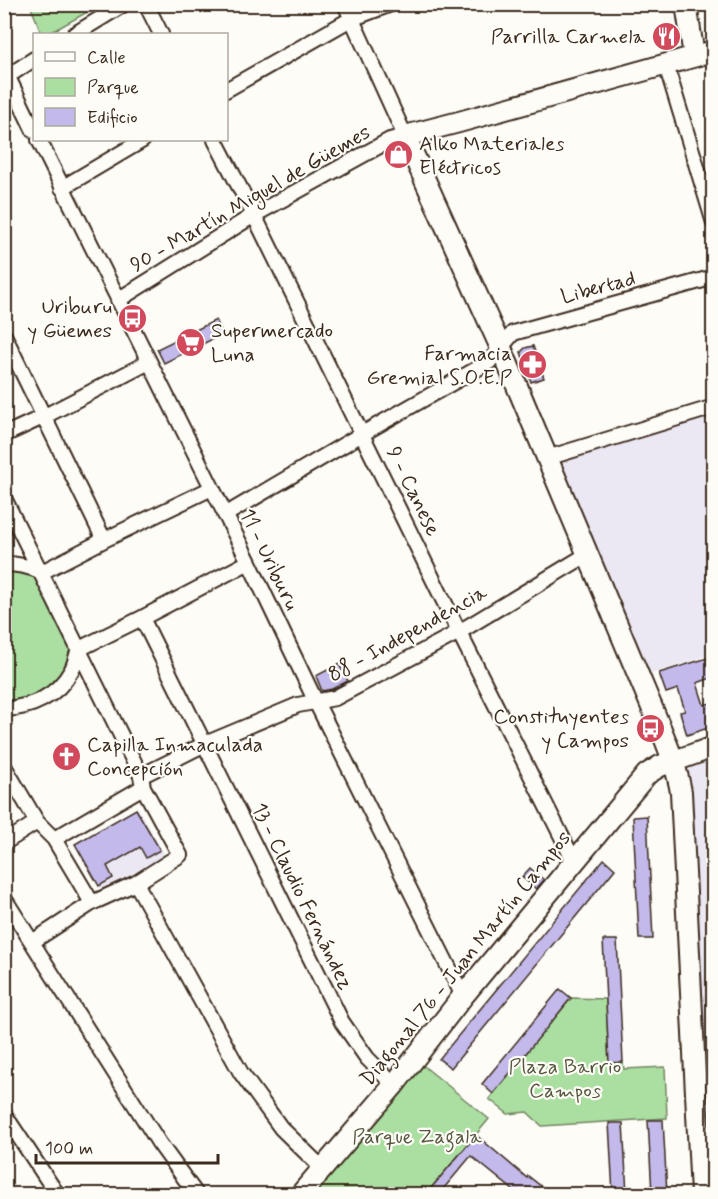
<svg xmlns="http://www.w3.org/2000/svg" width="718" height="1199" font-family="Mynerve,sans-serif">
	<style>
		.built { fill: #ece8f3 }
		.green { fill: #abdfa1; stroke: #738460; stroke-width: 1.5 }
		.building { fill: #c3b9ea; stroke: #3b2a1e; stroke-width: 1.5 }
		.lines { fill: none; stroke-linecap: round; stroke-linejoin: round }
		.street-casing { stroke: #3b2a1e; stroke-width: 18 }
		.secondary-casing { stroke: #3b2a1e; stroke-width: 24 }
		.street { stroke: #fdfcf7; stroke-width: 14 }
		.secondary { stroke: #fdfcf7; stroke-width: 20 }
		.labels { text-anchor: middle; stroke-width: 4.5; stroke-linejoin: round; paint-order: stroke }
		.poi-label { font-size: 21px; fill: #3b2a1e; stroke: #fdfcf7; text-anchor: end }
		.street-label { font-size: 21px; fill: #3b2a1e; stroke: #fdfcf7 }
		.park-label { font-size: 21px; fill: #57573f; stroke: #fdfcf7 }
	</style>
	<rect width="100%" height="100%" fill="#fdfcf7"/>
	<filter id="ink" filterUnits="userSpaceOnUse"><feTurbulence type="fractalNoise" baseFrequency=".0167" numOctaves="2"/><feDisplacementMap in="SourceGraphic" scale="12" xChannelSelector="R" yChannelSelector="G"/><feConvolveMatrix kernelMatrix="1 2 1 2 8 2 1 2 1" color-interpolation-filters="sRGB"/></filter>
	<g filter="url(#ink)">
		<path class="built" d="M713,413V654L651,674L559,462Z
			M713,760V1194L685,770Z
			M138,808L165,855L102,891L75,844Z"/>
		<path class="green" d="M30,5H100L48,34H42Z
			M5,564L33,568L79,649L59,688L5,709Z
			M571,998L606,999L609,1063L623,1062L624,1069L665,1067L667,1118L542,1126L527,1112L508,1114L489,1099Z
			M420,1063L489,1119L426,1194H308Z"/>
		<path class="building" d="M216,320L223,334L164,363L157,349Z
			M533,346L544,378L531,382L521,352L525,348Z
			M714,656V677L697,683L704,705L714,702V726L687,735L680,712L685,711L678,689L666,693L659,673Z
			M339,664L348,681L332,689L322,691L316,676Z
			M136,809L160,850L146,858L140,847L107,866L113,878L99,886L75,844Z
			M647,816L653,939H639L633,817Z
			M604,859L615,869L451,1068L439,1059Z
			M530,868L544,880L536,889L522,877Z
			M603,940H617L623,1062L609,1063Z
			M560,989L571,998L493,1094L482,1084Z
			M648,1120H663L667,1194H652Z
			M609,1123H623L627,1194H613Z
			M476,1135L527,1178L528,1176L551,1194H518L471,1156L439,1194H426Z"/>
		<g class="lines">
			<defs>
				<path id="street" d="M146,4L161,34
					M75,34L124,4
					M666,65L714,223
					M4,69L34,131
					M8,76L34,59
					M226,90L351,19L391,4
					M39,140L249,562L316,702L463,996
					M215,140L254,215L459,632L574,861
					M62,188L143,140
					M118,300L254,215L390,140L405,136L345,4
					M4,335L104,540
					M4,435L45,416L149,362
					M547,458L714,407
					M4,498L141,776L143,787L180,855L136,883L92,903L32,942
					M225,515L362,434L489,362L513,333L714,277
					M4,564C18,564 29,566 42,572
					M42,572L104,540L212,488
					M142,618L342,1022L367,1058L394,1085
					M4,709C32,708 57,696 71,671C75,665 76,656 79,649L142,618L249,562
					M4,766L37,822L54,839L92,903
					M141,776L205,744L298,705L335,698L459,632L588,554
					M54,839L143,787
					M4,843L37,822
					M136,883L241,1073L281,1128L323,1169
					M4,898L159,1143L196,1194
					M4,1114L57,1194"/>
				<path id="secondary" d="M686,4L694,56
					M301,1194L394,1085L463,996L647,774L660,766L714,747
					M701,1194L681,792C676,763 664,737 653,710L501,348L405,136L459,122L714,51"/>
			</defs>
			<use href="#street" class="street-casing"/>
			<use href="#secondary" class="secondary-casing"/>
			<use href="#street" class="street"/>
			<use href="#secondary" class="secondary"/>
		</g>
	</g>
	<defs>
		<symbol id="restaurant-disc" viewBox="-11 -11 22 22"><circle r="9.5" fill="#d1495b" stroke="#fdfcf7"/><path d="M-5-6h1v4h1v-4h1v4h1v-4h1v5L-1.5 .5V6h-2V.5L-5-1ZM5-6V6H3V1.5H1.5Q1.5-4 5-6Z" fill="#fff"/></symbol>
		<symbol id="shop-disc" viewBox="-11 -11 22 22"><circle r="9.5" fill="#d1495b" stroke="#fdfcf7"/><path d="M-5-2.5h2.3a2.7 3.5 0 0 1 5.4 0H5L5.5 6h-11ZM-1.5-2.5h3a1.5 2.3 0 0 0-3 0Z" fill="#fff"/></symbol>
		<symbol id="bus-disc" viewBox="-11 -11 22 22"><circle r="9.5" fill="#d1495b" stroke="#fdfcf7"/><path d="M-5-6H5V4H4V6H2V4H-2V6H-4V4H-5ZM-3.5-4V0h7V-4ZM-3.5 1.2v1.5H-2V1.2ZM2 1.2v1.5H3.5V1.2Z" fill="#fff"/></symbol>
		<symbol id="supermarket-disc" viewBox="-11 -11 22 22"><circle r="9.5" fill="#d1495b" stroke="#fdfcf7"/><path d="M-6-5.5h2.5l.6 2H6L4.5 2H-2.5L-4.4-4H-6ZM-1.5 3.2a1.3 1.3 0 1 0 .1 0ZM3 3.2a1.3 1.3 0 1 0 .1 0Z" fill="#fff"/></symbol>
		<symbol id="pharmacy-disc" viewBox="-11 -11 22 22"><circle r="9.5" fill="#d1495b" stroke="#fdfcf7"/><path d="M-2-6h4v4h4v4h-4v4h-4v-4h-4v-4h4Z" fill="#fff"/></symbol>
		<symbol id="church-disc" viewBox="-11 -11 22 22"><circle r="9.5" fill="#d1495b" stroke="#fdfcf7"/><path d="M-1.2-6h2.4v3.5h3.3v2.4h-3.3V6h-2.4V-.1h-3.3v-2.4h3.3Z" fill="#fff"/></symbol>
	</defs>
	<g fill-rule="evenodd">
		<use href="#restaurant-disc" x="650" y="20" width="33" height="33"/>
		<use href="#shop-disc" x="382" y="138" width="33" height="33"/>
		<use href="#bus-disc" x="116" y="302" width="33" height="33"/>
		<use href="#supermarket-disc" x="174" y="326" width="33" height="33"/>
		<use href="#pharmacy-disc" x="516" y="348" width="33" height="33"/>
		<use href="#bus-disc" x="634" y="712" width="33" height="33"/>
		<use href="#church-disc" x="50" y="740" width="33" height="33"/>
	</g>
	<g class="labels">
		<g class="poi-label">
			<text x="645" y="43">Parrilla Carmela</text>
			<text x="419" y="150" text-anchor="start">Alko Materiales<tspan x="419" dy="24">Eléctricos</tspan></text>
			<text x="112" y="313">Uriburu<tspan x="112" dy="24">y Güemes</tspan></text>
			<text x="211" y="337" text-anchor="start">Supermercado<tspan x="211" dy="24">Luna</tspan></text>
			<text x="512" y="360">Farmacia<tspan x="512" dy="24">Gremial S.O.E.P</tspan></text>
			<text x="629" y="723">Constituyentes<tspan x="629" dy="24">y Campos</tspan></text>
			<text x="87" y="751" text-anchor="start">Capilla Inmaculada<tspan x="87" dy="24">Concepción</tspan></text>
		</g>
		<g class="street-label">
			<text transform="translate(250 198) rotate(-30)" y="7">90 - Martín Miguel de Güemes</text>
			<text transform="translate(598 287) rotate(-15)" y="7">Libertad</text>
			<text transform="translate(414 491) rotate(64)" y="7">9 - Canese</text>
			<text transform="translate(270 559) rotate(64)" y="7">11 - Uriburu</text>
			<text transform="translate(407 633) rotate(-29)" y="7">88 - Independencia</text>
			<text transform="translate(303 896) rotate(64)" y="7">13 - Claudio Fernández</text>
			<text transform="translate(465 958) rotate(-51)" y="7">Diagonal 76 - Juan Martín Campos</text>
		</g>
		<g class="park-label">
			<text x="565" y="1073">Plaza Barrio<tspan x="565" dy="24">Campos</tspan></text>
			<text x="417" y="1143">Parque Zagala</text>
		</g>
	</g>
	<rect width="718" height="1199" fill="none" stroke="#fdfcf7" stroke-width="24"/>
	<rect x="12" y="12" width="694" height="1175" fill="none" stroke="#3b2a1e" stroke-width="2" filter="url(#ink)"/>
	<rect x="33" y="33" width="195" height="108" fill="#fdfcf7" stroke="#afa8a0" stroke-width="1.5"/>
	<rect x="45" y="52" width="30" height="9" fill="#fdfcf7" stroke="#afa8a0" stroke-width="1.5"/>
	<text x="87" y="63" font-size="18" fill="#3b2a1e">Calle</text>
	<rect x="45" y="78" width="30" height="18" fill="#abdfa1" stroke="#afa8a0" stroke-width="1.5"/>
	<text x="87" y="93" font-size="18" fill="#3b2a1e">Parque</text>
	<rect x="45" y="108" width="30" height="18" fill="#c3b9ea" stroke="#afa8a0" stroke-width="1.5"/>
	<text x="87" y="123" font-size="18" fill="#3b2a1e">Edificio</text>
	<path d="M36 1154v9h182v-9" fill="none" stroke="#3b2a1e" stroke-width="3"/>
	<text x="45" y="1154" font-size="18" fill="#3b2a1e" stroke="#fdfcf7" stroke-width="4.5" paint-order="stroke">100 m</text>
</svg>
